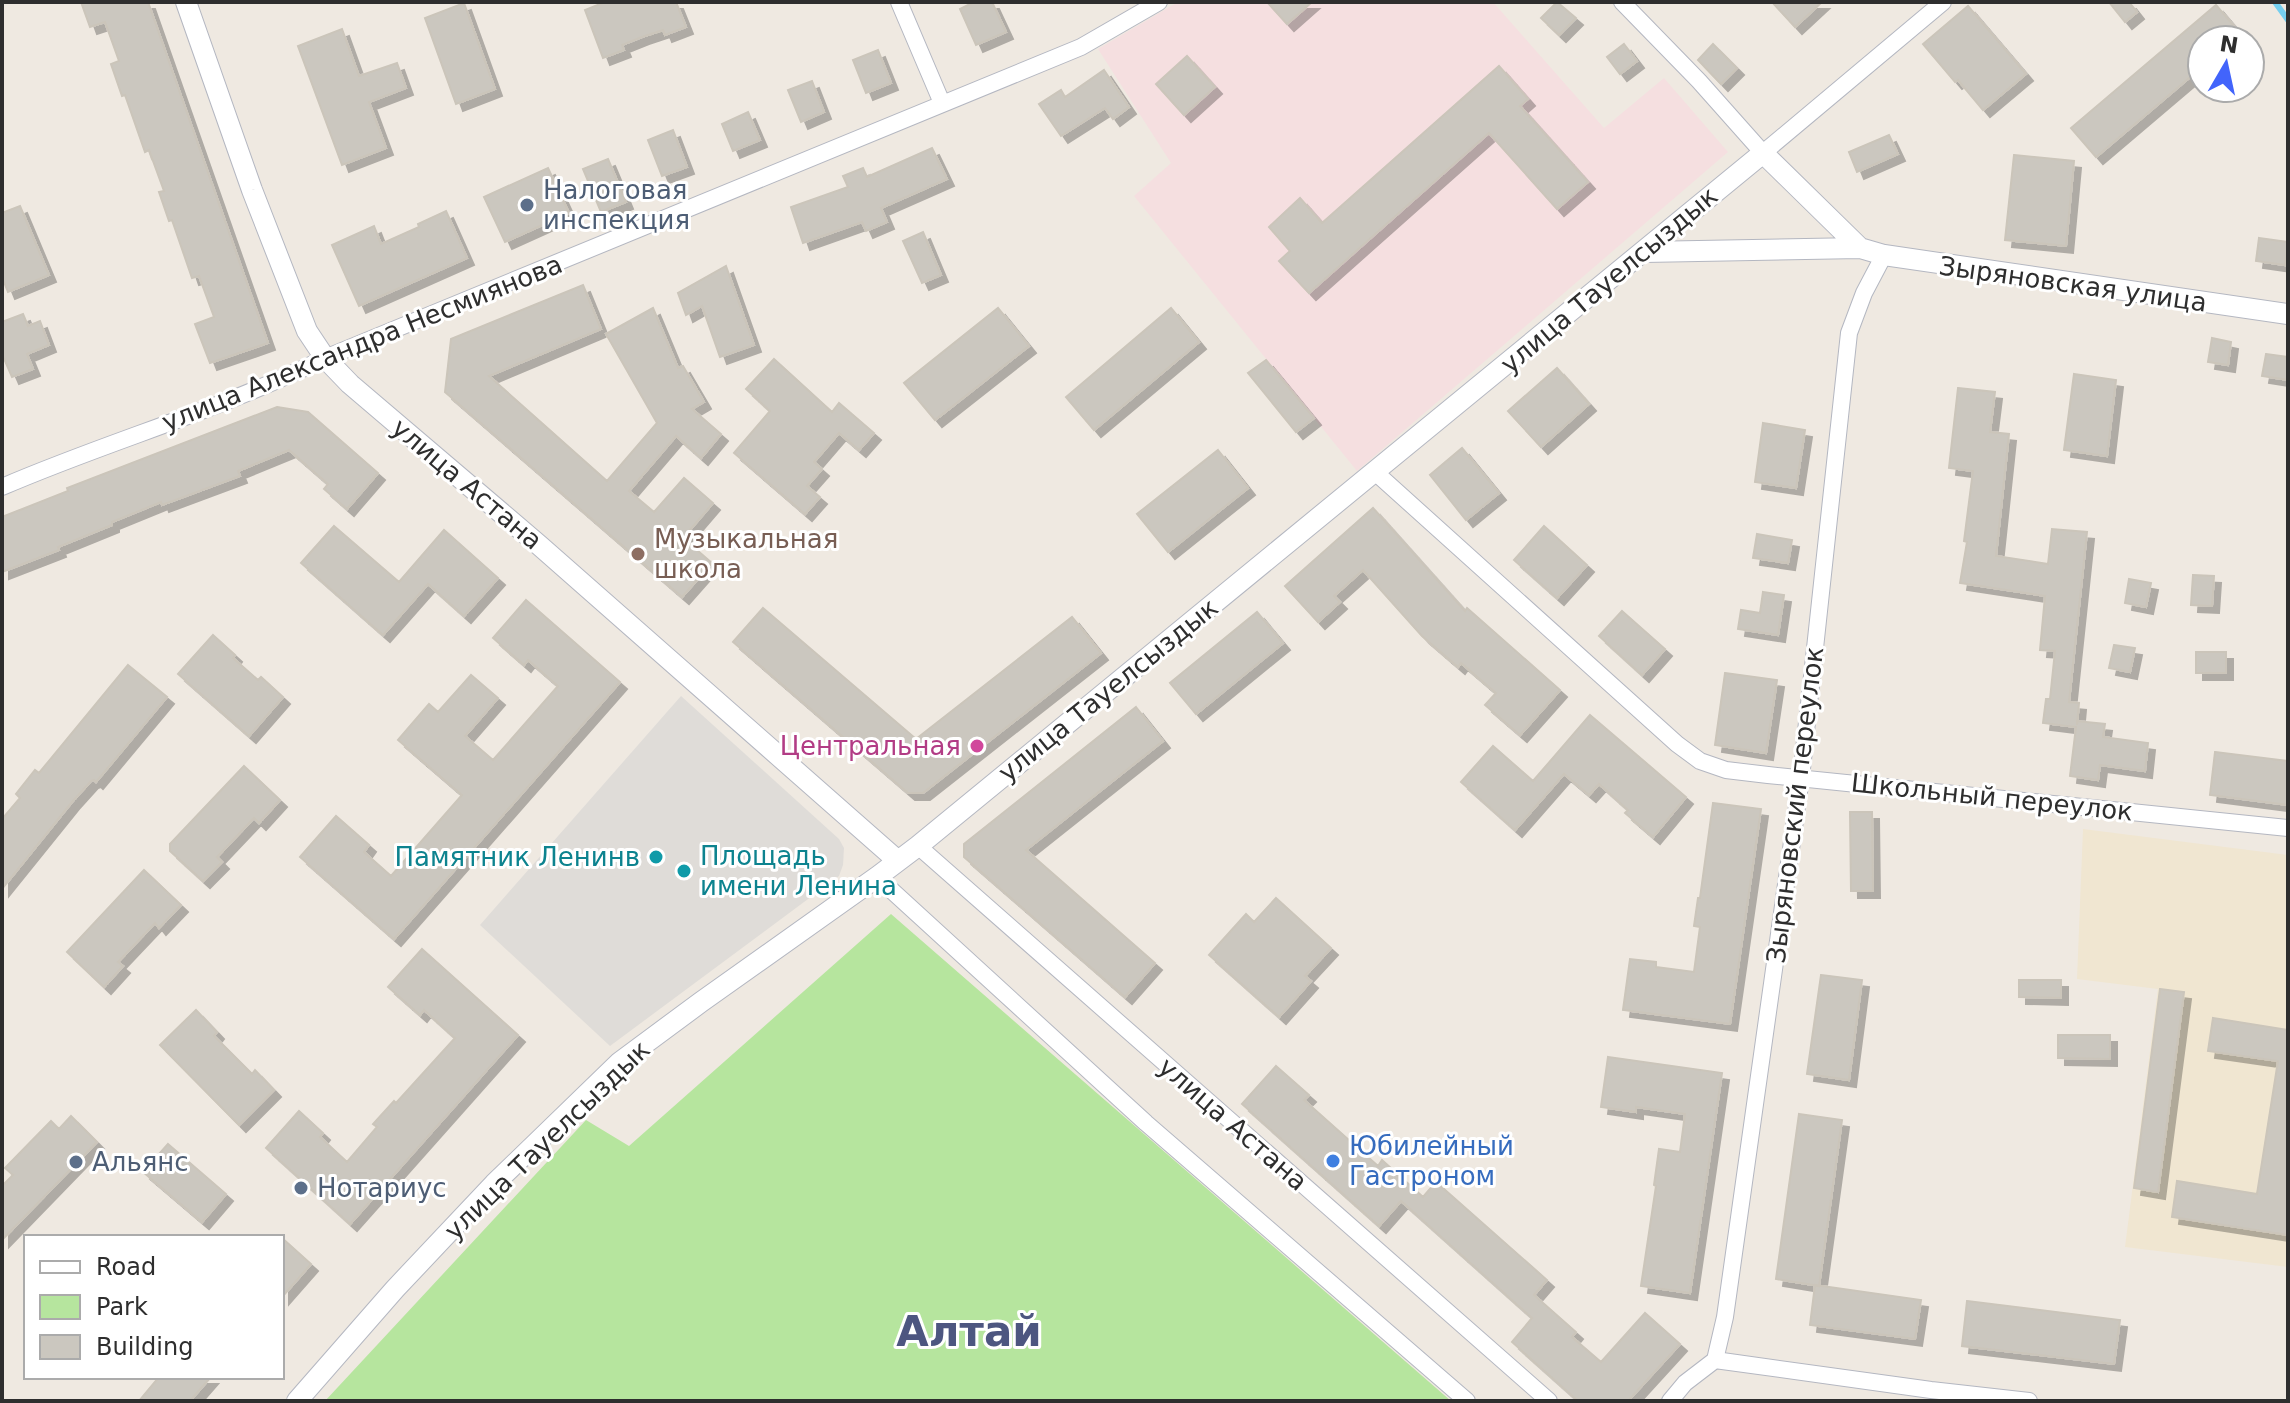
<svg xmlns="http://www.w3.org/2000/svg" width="2290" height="1403" font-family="'DejaVu Sans',sans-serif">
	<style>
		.education { fill: #f0e6d1 }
		.medical { fill: #f5dfe0 }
		.green { fill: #b6e59e }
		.plaza { fill: #dfdcd8 }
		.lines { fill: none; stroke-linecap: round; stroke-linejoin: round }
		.stream { stroke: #75cff0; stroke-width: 6 }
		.building { fill: #cbc7bf; stroke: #cbc5ba; stroke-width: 2; filter: url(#shadow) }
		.minor-casing { stroke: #b4b7c1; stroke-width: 18 }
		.tertiary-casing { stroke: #b4b7c1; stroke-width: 22 }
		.minor { stroke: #fff; stroke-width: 16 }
		.tertiary { stroke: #fff; stroke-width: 20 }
		.service-dot { fill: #5c6f8a; stroke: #fff; stroke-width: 3 }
		.education-dot { fill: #8d6e63; stroke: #fff; stroke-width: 3 }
		.hotel-dot { fill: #d1479c; stroke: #fff; stroke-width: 3 }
		.culture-dot { fill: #0f9aa8; stroke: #fff; stroke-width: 3 }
		.shop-dot { fill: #3f7fe0; stroke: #fff; stroke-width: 3 }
		.labels { text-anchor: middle; stroke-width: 6; stroke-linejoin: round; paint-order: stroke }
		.service-label { font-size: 26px; fill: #4e5e75; stroke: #fff; text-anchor: start }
		.street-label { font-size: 26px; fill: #2e2e2e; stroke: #fff }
		.education-label { font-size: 26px; fill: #785e54; stroke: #fff; text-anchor: start }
		.hotel-label { font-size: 26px; fill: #b23c85; stroke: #fff; text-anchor: end }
		.culture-label { font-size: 26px; fill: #0d838f; stroke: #fff; text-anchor: start }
		.shop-label { font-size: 26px; fill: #366cbe; stroke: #fff; text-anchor: start }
		.town-label { font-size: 42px; font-weight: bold; fill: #4d5680; stroke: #fff }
	</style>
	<defs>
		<filter id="shadow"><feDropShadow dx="7" dy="7" stdDeviation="0" flood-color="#0004"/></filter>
	</defs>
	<rect width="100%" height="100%" fill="#efe9e1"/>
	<path class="education" d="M2083,829L2288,855V1267L2125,1247L2158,989L2077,979Z"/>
	<path class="medical" d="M1178,2H1493L1604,128L1664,78L1728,152L1357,471L1134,196L1171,163L1098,49Z"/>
	<path class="green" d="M891,914L1451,1401H325L586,1120L629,1146Z"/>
	<path class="plaza" d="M681,696L839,839L844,848L843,865L839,876L610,1046L480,925Z"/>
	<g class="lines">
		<path class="stream" d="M2275,2L2288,20"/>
	</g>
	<path class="building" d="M81,2H148L268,343L210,363L195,324L214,317L199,276L192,278L172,220L169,221L159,192L164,191L149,150L145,152L125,95L122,96L111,64L119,61L105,22L90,27Z
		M605,2H676L686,27L665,35L663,30L642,37L622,45L624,50L603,58L585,10Z
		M974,2H992L1006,32L976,45L960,9Z
		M1267,2H1312L1287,24Z
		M1557,2L1576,18L1559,35L1541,18Z
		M1772,2H1822L1795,27Z
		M2109,2H2129L2137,12L2125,22Z
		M464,3L495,89L456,104L425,18Z
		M2216,5L2246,40H2202V67L2096,157L2071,128Z
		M1968,6L2026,74L1983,110L1958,80L1955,82L1923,44Z
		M342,29L359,76L397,63L406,88L369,102L386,148L342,165L298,46Z
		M1624,44L1637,61L1620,74L1607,57Z
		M1713,44L1737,68L1721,84L1698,60Z
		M878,50L891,83L866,93L853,60Z
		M1187,56L1215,87L1184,115L1156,84Z
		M1499,66L1528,99L1520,106L1588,182L1557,209L1489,133L1309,293L1279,261L1290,251L1269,227L1300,198L1322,223Z
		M1104,70L1129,107L1113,119L1105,108L1061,136L1039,104L1061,90L1065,97Z
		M812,81L824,112L801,122L788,90Z
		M748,112L760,140L733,151L722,124Z
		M673,130L687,167L662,176L648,140Z
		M1889,135L1898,154L1857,172L1849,152Z
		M932,148L947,179L881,208L887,222L866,231L862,222L803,243L791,207L848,187L843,176L863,168L867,177Z
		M2014,155L2074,161L2066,246L2005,240Z
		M608,159L626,202L601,212L583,169Z
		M548,168L569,213L505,242L484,197Z
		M20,206L49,275L8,292L2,277V213Z
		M446,211L467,258L359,306L332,245L374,226L381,244L419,227L418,224Z
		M923,232L941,275L922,283L903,241Z
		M2259,238L2288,242L2285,265L2256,261Z
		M726,266L754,345L720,357L702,306L686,315L678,293Z
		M583,285L601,329L489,376L607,481L657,423L606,334L653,308L678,368L683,366L704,402L692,409L721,434L701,458L676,436L629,491L654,512L684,478L713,503L683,538L712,563L682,597L445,392L451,339Z
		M998,308L1029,346L935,420L904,383Z
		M1171,308L1199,342L1094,430L1066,397Z
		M23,314L28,326L40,321L49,345L27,354L33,369L12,377L2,354V322Z
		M2212,338L2231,342L2228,365L2208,362Z
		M2266,354L2288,357V380L2262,376Z
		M774,359L832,412L839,403L874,433L859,450L839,433L814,462L822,469L807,486L820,497L805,514L734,453L770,411L746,389Z
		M1266,360L1314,418L1296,432L1248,373Z
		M1557,368L1589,404L1541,447L1508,411Z
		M2074,374L2116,380L2107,456L2064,450Z
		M1958,388L1995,392L1990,432L2009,434L1996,556L2048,564L2052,529L2087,532L2069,702L2079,703L2077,725V721L2105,724L2103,737L2148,743L2145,771L2100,765L2098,780L2070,776L2076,727L2043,723L2046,699H2050L2055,651L2040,650L2045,596L1960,583L1967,542L1964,541L1973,471L1949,468Z
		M277,407L308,412L378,473L347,509L324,489L328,484L289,450L238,471L240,476L162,505L161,502L112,522V525L58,547L59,550L2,572V517L68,491L67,488Z
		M1763,423L1805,430L1796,488L1755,482Z
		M1462,448L1499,493L1466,520L1430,475Z
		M1218,450L1248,488L1168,552L1137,514Z
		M1373,508L1465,611L1467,608L1560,690L1520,735L1485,705L1496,693L1461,663L1458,667L1422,636L1363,570L1334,596L1340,602L1318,622L1285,586Z
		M334,526L399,582L444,530L498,578L464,616L428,584L383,635L301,563Z
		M1544,526L1587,565L1557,598L1514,560Z
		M1757,534L1792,540L1788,563L1753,558Z
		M2193,575L2214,576L2212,606L2191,605Z
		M2129,579L2151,583L2146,607L2125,603Z
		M1763,592L1784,595L1778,635L1738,629L1741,610L1760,613Z
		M526,600L620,682L394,939L300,857L336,816L369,845L364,852L391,876L462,795L398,740L429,704L438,712L471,675L498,698L465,736L493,760L558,686L528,660L524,665L493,638Z
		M763,608L916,739L1072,617L1101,653L923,793H908L733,642Z
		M1622,611L1665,649L1642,675L1599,636Z
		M1257,612L1283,643L1196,714L1170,683Z
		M213,635L235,655L233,658L258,680L261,677L283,697L249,736L178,674Z
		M2114,645L2135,648L2130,672L2109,668Z
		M2196,652H2226V673H2196Z
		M128,665L167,697L96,782L94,780L91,781L72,802L2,889V819L20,798L16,794L35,770L39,773Z
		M1725,673L1777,680L1766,753L1715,745Z
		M1136,707L1163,741L1026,850L1155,963L1125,997L964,857V844Z
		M1590,715L1686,797L1653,837L1625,813L1628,810L1599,784L1589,795L1564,774L1515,830L1461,782L1493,746L1533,781Z
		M2215,752L2288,761V805L2210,795Z
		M244,766L280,800L259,823L254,818L217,857L222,862L203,881L170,851V844Z
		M1713,803L1761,809L1730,1024L1623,1010L1630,959L1656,962V967L1694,972L1700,927L1694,926L1698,898H1700Z
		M1850,812H1872L1873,891H1851Z
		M144,870L181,905L159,928L155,923L118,962L123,966L104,987L67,952Z
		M1276,898L1331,948L1305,976L1311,981L1279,1017L1209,955L1246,914L1254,922Z
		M422,949L518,1035L350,1224L266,1148L299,1111L323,1133L320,1137L347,1162L377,1127L373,1124L394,1101L396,1103L455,1038L424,1010L420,1015L388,987Z
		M1821,975L1862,980L1849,1080L1807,1074Z
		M2019,980H2061V998L2019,997Z
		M2160,989L2184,992L2158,1192L2134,1188Z
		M196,1010L217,1032L214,1036L252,1074L255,1070L274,1090L239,1125L160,1045Z
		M2213,1018L2288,1030V1235L2172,1217L2177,1181L2257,1194L2278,1061L2208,1051Z
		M2058,1035H2110V1059L2058,1058Z
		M1608,1057L1722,1073L1690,1293L1641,1286L1656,1186L1654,1185L1659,1149L1680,1152L1685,1114L1636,1107V1112L1601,1107Z
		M1276,1066L1309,1095L1304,1100L1378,1166L1382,1160L1423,1197L1436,1182L1547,1280L1534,1295L1576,1332L1572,1337L1601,1362L1645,1313L1680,1344L1628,1401H1578L1512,1342L1532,1318L1401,1201L1379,1226L1242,1104Z
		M1799,1114L1842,1120L1819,1286L1776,1279Z
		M71,1116L97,1142L2,1240V1186L13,1175L5,1168L51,1121L59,1129Z
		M168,1144L226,1194L202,1222L143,1172Z
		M282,1238L311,1264L282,1297Z
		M1815,1285L1921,1300L1915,1339L1810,1325Z
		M1967,1301L2120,1320L2114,1364L1962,1346Z
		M159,1377H211L190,1401H139Z"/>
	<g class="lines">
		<defs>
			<path id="minor" d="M899,2L942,103
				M1622,2L1699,81L1763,153L1943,2
				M1375,472L1677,744L1700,761L1726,770L1768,775L2288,828
				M2,487C108,441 221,410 325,358L1081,47L1159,2
				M918,846L1549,1401
				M877,877L1146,1123L1467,1401
				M1715,1360L1725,1317L1801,778L1849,333L1864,293L1884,255
				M1715,1360L1931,1390L2029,1401
				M1670,1401L1685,1383L1715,1360"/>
			<path id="tertiary" d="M186,2L252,190L307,331L325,358L350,384L539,545L898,861
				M1644,252L1860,248L1884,255L2288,314
				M297,1401L395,1289L494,1184L620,1062L701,1002L877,877L918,846L1763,153L1860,248"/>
		</defs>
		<use href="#minor" class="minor-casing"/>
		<use href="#tertiary" class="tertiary-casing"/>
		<use href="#minor" class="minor"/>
		<use href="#tertiary" class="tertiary"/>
	</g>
	<g class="service-dot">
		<circle cx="527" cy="205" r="8"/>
		<circle cx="76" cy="1162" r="8"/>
		<circle cx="301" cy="1188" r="8"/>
	</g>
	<circle class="education-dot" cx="638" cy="554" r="8"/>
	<circle class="hotel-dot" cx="977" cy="746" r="8"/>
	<g class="culture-dot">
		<circle cx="656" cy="857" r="8"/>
		<circle cx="684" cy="871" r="8"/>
	</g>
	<circle class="shop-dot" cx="1333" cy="1161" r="8"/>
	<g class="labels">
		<g class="service-label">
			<text x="543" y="199">Налоговая<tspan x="543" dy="30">инспекция</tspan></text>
			<text x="92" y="1171">Альянс</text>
			<text x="317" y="1197">Нотариус</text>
		</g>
		<g class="street-label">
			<text transform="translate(1609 280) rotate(-40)" y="9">улица Тауелсыздык</text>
			<text transform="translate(2073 284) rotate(8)" y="9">Зыряновская улица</text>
			<text transform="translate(362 343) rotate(-22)" y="9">улица Александра Несмиянова</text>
			<text transform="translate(467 484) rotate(40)" y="9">улица Астана</text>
			<text transform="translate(1108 690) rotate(-39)" y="9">улица Тауелсыздык</text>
			<text transform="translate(1992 797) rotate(6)" y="9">Школьный переулок</text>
			<text transform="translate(1795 805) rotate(-83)" y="9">Зыряновский переулок</text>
			<text transform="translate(1233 1124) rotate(41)" y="9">улица Астана</text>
			<text transform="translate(547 1140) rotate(-44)" y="9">улица Тауелсыздык</text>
		</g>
		<g class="education-label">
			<text x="654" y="548">Музыкальная<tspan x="654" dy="30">школа</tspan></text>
		</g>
		<g class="hotel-label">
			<text x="961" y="755">Центральная</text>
		</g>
		<g class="culture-label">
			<text x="700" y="865">Площадь<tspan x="700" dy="30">имени Ленина</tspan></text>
			<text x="640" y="866" text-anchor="end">Памятник Ленинв</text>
		</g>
		<g class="shop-label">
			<text x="1349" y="1155">Юбилейный<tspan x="1349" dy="30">Гастроном</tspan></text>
		</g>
		<g class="town-label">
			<text x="969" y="1346">Алтай</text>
		</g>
	</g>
	<rect width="2290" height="1403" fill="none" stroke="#2e2e2e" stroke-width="8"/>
	<rect x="24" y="1235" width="260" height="144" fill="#ffffff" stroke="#ababab" stroke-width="2"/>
	<rect x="40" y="1261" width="40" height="12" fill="#ffffff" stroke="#ababab" stroke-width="2"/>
	<text x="96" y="1275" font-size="24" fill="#2e2e2e">Road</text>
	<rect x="40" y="1295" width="40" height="24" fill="#b6e59e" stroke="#ababab" stroke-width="2"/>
	<text x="96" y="1315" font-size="24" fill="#2e2e2e">Park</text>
	<rect x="40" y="1335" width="40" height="24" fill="#cbc7bf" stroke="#ababab" stroke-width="2"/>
	<text x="96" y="1355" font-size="24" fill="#2e2e2e">Building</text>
	<g transform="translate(2226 64) rotate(9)"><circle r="38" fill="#ffffff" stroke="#ababab" stroke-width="2"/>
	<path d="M0-6L14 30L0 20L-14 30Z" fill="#4264fb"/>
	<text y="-12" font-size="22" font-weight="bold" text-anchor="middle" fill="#2e2e2e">N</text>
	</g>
</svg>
